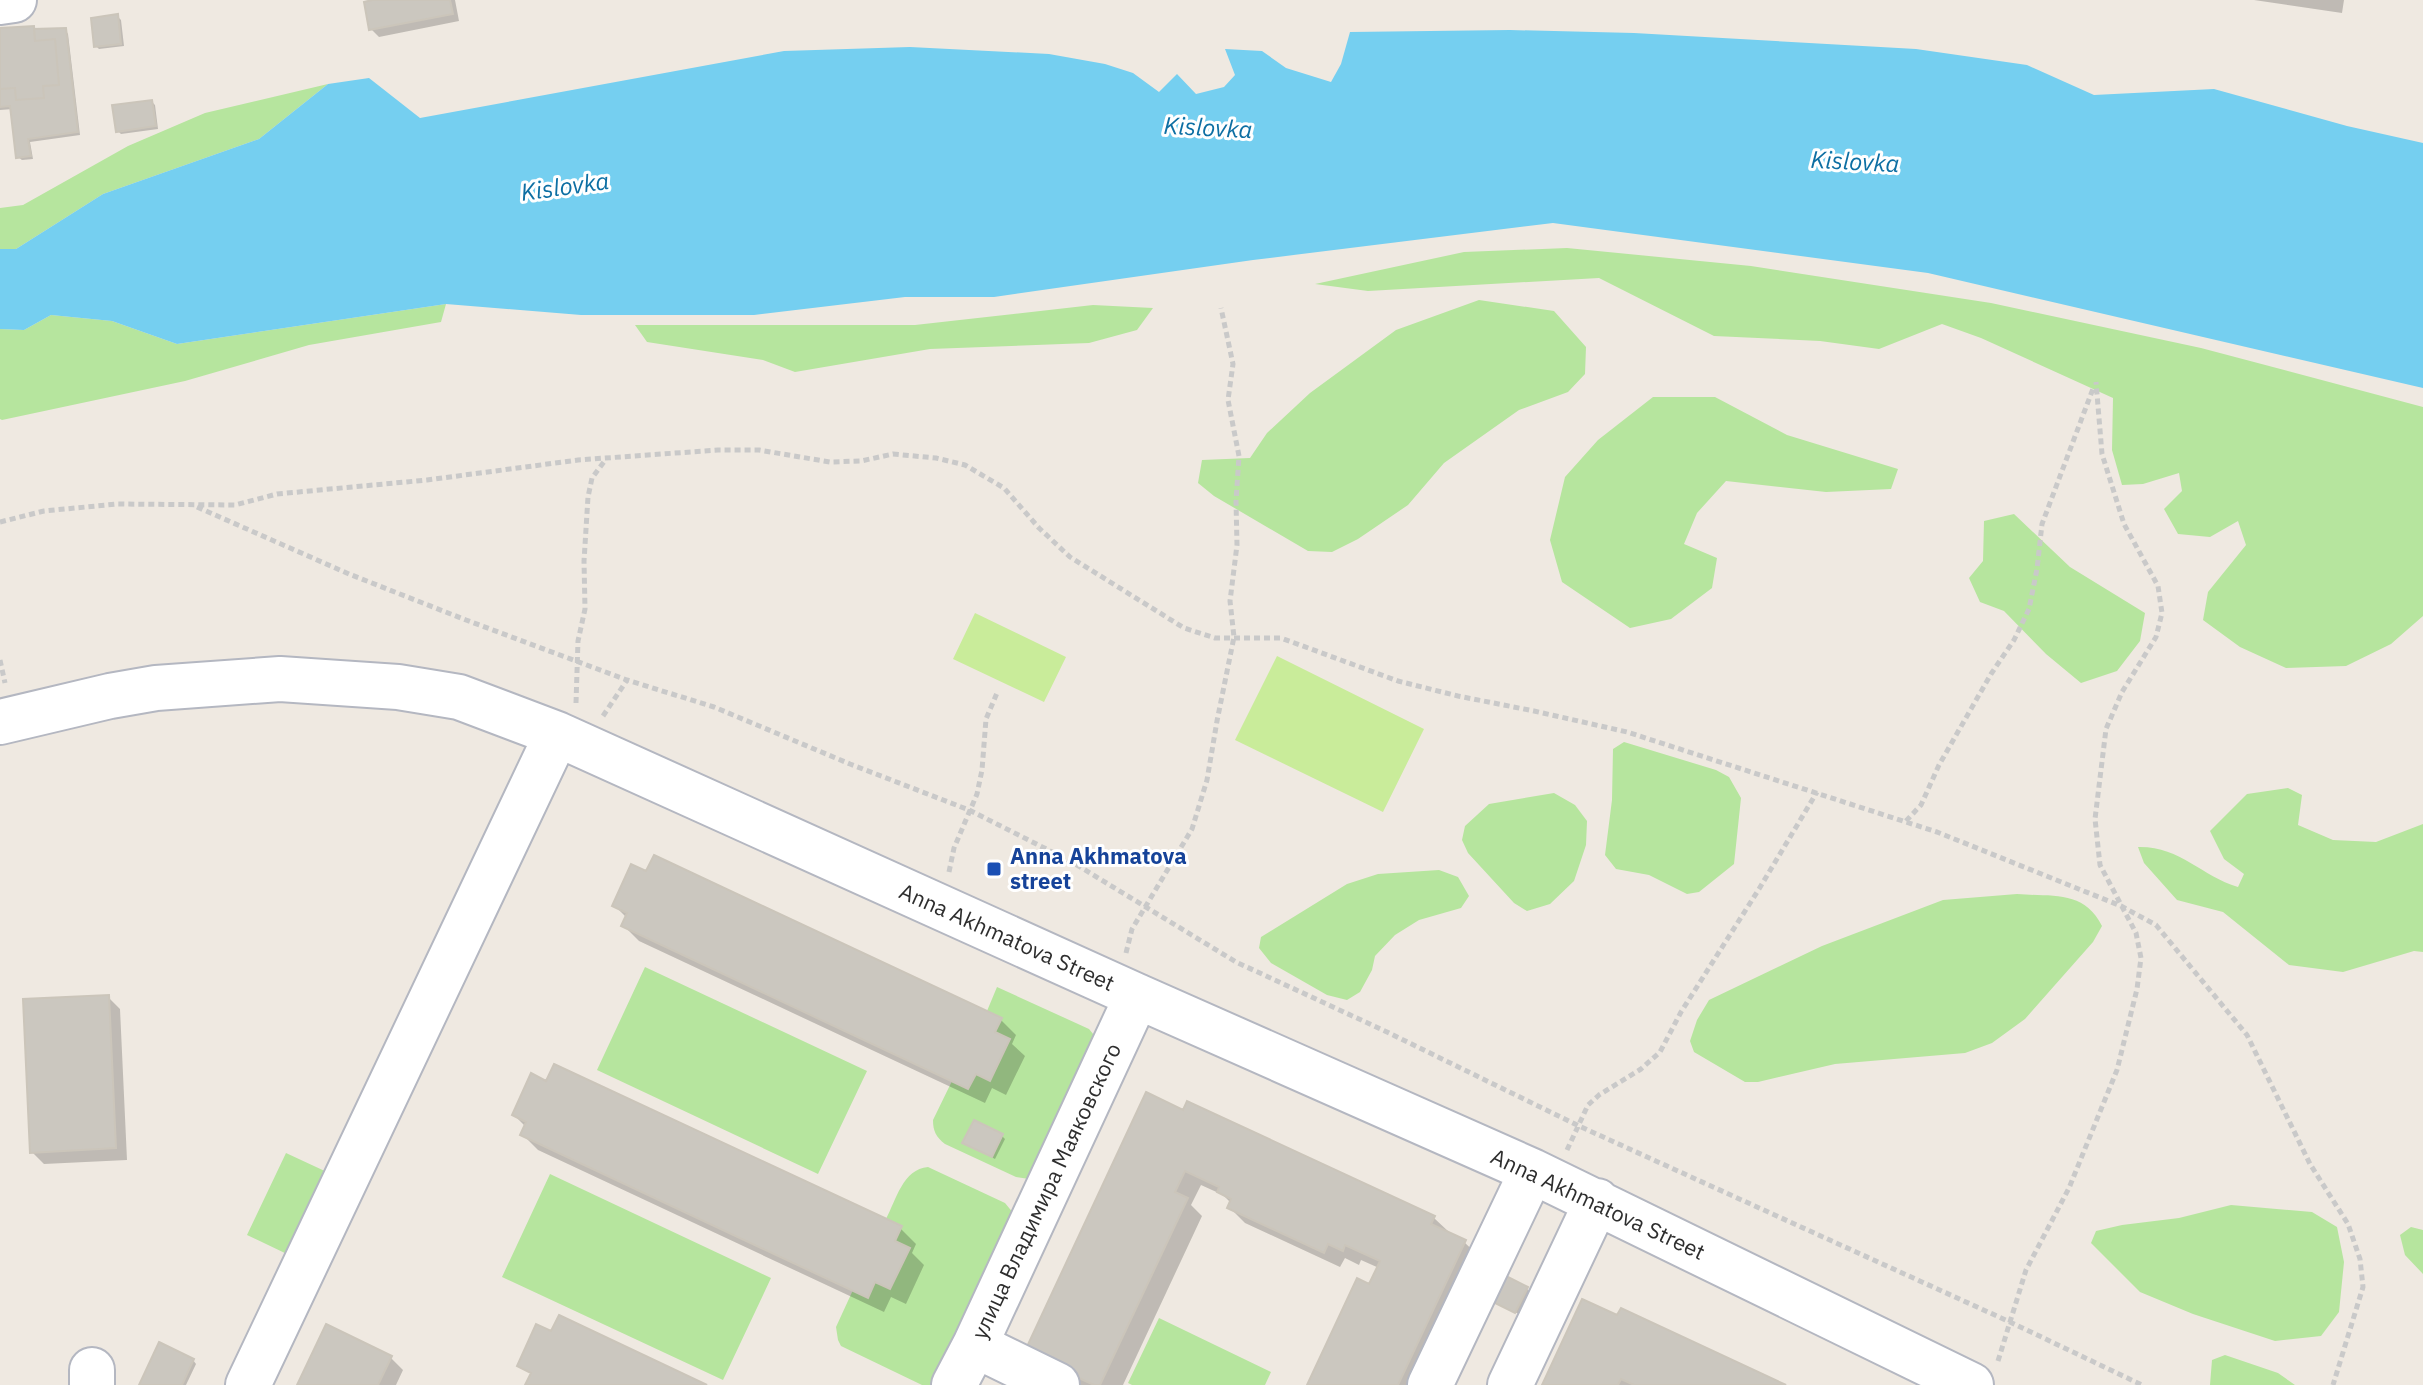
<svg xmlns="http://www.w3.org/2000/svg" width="2423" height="1385" font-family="'IBM Plex Sans',sans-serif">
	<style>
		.green { fill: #b6e59e }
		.pitch { fill: #c9ec9a }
		.water { fill: #75cff0 }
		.shadow { fill: #0003 }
		.building { fill: #cbc7bf; stroke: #cbc5ba; stroke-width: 2 }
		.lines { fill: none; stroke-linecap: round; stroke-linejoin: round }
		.minor-casing { stroke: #b4b7c1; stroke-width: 48 }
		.path { stroke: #c9c9c9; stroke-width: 5; stroke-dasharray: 6 4; stroke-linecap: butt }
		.minor { stroke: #fff; stroke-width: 44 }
		.transit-dot { fill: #1a4fb4; stroke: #fff; stroke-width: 3 }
		.labels { text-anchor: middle; stroke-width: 6; stroke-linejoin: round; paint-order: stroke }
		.transit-label { font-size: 22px; font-weight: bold; fill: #164399; stroke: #fff; text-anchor: start }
		.street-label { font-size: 22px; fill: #2e2e2e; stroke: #fff }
		.water-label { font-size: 24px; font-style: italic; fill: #0d6fa3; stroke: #fff }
	</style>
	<rect width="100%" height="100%" fill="#efe9e1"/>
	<path class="green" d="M328,84L259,139L103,194L16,249H0V208L23,205L128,146L205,113Z
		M1567,248L1751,266L1991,303L2201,348L2423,407V616L2391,644L2346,666L2286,668L2240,647L2203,620L2208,592L2246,545L2238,521L2210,537L2178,534L2164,509L2182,491L2179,473L2143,484L2122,485L2112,450L2113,398L1981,338L1942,324L1879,349L1820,341L1714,336L1599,278L1368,291L1315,284L1464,252Z
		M1479,300L1554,311L1586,347L1585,374L1568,392L1519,410L1444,463L1408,505L1358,539L1332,552L1308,551L1214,496L1198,483L1202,460L1250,458L1267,433L1310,393L1396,330Z
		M446,304L441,322L309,345L185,381L2,420L0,419V329L24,330L51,315L112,321L177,344Z
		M1093,305L1153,308L1137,330L1089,343L930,349L795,372L763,360L647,342L635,325H915Z
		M1653,397H1715L1787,435L1898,469L1891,489L1826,492L1726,481L1697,513L1684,544L1717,558L1712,588L1671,619L1630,628L1562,582L1550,540L1565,477L1598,440Z
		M2014,514L2070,567L2145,613L2140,641L2117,671L2081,683L2046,654L2004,611L1980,602L1969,578L1983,561L1984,521Z
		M1624,742L1716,770L1729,777L1741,798L1734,864L1699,892L1687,894L1649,875L1616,869L1605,855L1612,800L1613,749Z
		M2288,788L2302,795L2298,825L2333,840L2376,842L2423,824V952L2414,951L2343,972L2289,965L2223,912L2177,900L2144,863L2138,847C2180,846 2201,876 2238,887L2244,874L2224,859L2210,831L2247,794Z
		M1554,793L1575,805L1587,821L1586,845L1574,881L1550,904L1527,911L1514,903L1468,853L1462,840L1465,826L1489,804Z
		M1439,870L1458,877L1469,896L1461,908L1419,920L1395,935L1375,956L1372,970L1360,992L1347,1000L1327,995L1271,963L1259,948L1261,937L1347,884L1378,874Z
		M2017,894C2053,897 2084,890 2102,926L2093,942L2025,1019L1992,1043L1965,1053L1835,1064L1758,1082H1745L1694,1052L1690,1041L1697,1020L1709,1000L1822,946L1943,900Z
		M645,967L867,1071L818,1174L597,1070Z
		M997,987L1089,1029L1098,1040L1029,1179L1016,1177L945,1144C936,1137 933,1131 933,1120L952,1081L968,1089L976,1074L990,1080L1010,1040L995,1032L1001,1018L987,1011Z
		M286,1153L329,1173L289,1255L247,1235Z
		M928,1167L1005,1203L1014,1214L933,1385H922L841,1346L838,1340L836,1327L853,1290L868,1297L875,1282L890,1289L909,1248L895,1241L886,1219C896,1200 903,1169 928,1167Z
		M550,1174L771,1278L723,1380L502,1277Z
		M2231,1205L2312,1212L2337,1227L2344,1262L2339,1312L2321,1336L2275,1341L2193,1314L2140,1292L2091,1243L2096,1231L2122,1225L2179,1218Z
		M2411,1227L2423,1230V1274L2405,1255L2400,1235Z
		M1159,1318L1271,1372L1265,1385H1132L1128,1383Z
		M2225,1355L2278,1373L2295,1385H2210L2212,1360Z"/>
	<path class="pitch" d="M975,613L1066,657L1044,702L953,659Z
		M1277,656L1424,729L1383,812L1235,740Z"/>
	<path class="water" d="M1510,30L1634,33L1916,49L2027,65L2094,95L2214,89L2347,126L2423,143V388L1928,273L1553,223L1253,260L994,297H905L754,315H581L446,304L177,344L112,321L51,315L24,330L0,329V249H16L103,194L259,139L328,84L369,78L420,118L784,51L910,47L1049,54L1105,64L1133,73L1159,92L1177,74L1196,94L1224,87L1235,75L1225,49L1262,51L1286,68L1331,82L1341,64L1350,32Z"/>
	<path class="shadow" d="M383,0H455L459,21L379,37L371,29Z
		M2254,0H2344L2342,13Z
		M117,16L121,20L124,46L99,49L96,46Z
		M0,30H65L68,34L80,135L30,142L33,159L22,160L18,157L13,109L0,110Z
		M152,102L155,105L158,129L121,134L118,131Z
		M615,906L1001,1020L1016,1035L1012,1044L1025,1056L1006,1095L992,1088L985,1103L639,941L623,925L627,918Z
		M108,997L120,1009L127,1160L44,1164L32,1152Z
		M1147,1095L1434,1218L1450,1233L1464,1242L1480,1257L1421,1385H1309L1370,1287L1379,1268L1361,1260L1359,1265L1345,1258L1340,1267L1245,1223L1229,1207L1231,1203L1223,1195L1201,1185L1191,1205L1202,1216L1123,1385H1079L1042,1368Z
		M514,1115L900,1228L916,1244L912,1253L924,1265L906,1304L891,1297L884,1312L538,1150L522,1134L526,1127Z
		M1002,1136L1005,1139L995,1159L965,1143Z
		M1527,1289L1530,1292L1519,1314L1493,1302Z
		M1583,1302L1781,1385H1544Z
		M327,1327L391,1358L403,1370L396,1385H299Z
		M193,1360L196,1364L186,1385H141Z"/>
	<path class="building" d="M372,0H450L453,14L369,30L364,2Z
		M118,14L121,44L94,47L91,18Z
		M34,26L35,41L55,39L59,85L43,86L44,98L16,100L15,88L0,89V28Z
		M66,28L78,132L28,139L31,156L16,158L10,106L0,107V89L15,88L16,100L44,98L43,86L59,85L55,39L35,41L34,29Z
		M152,100L156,126L116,132L112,105Z
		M654,855L1002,1018L995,1032L1010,1039L990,1081L976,1074L968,1089L621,926L627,913L612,906L631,864L646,871Z
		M109,995L116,1148L30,1153L23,999Z
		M554,1064L902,1226L895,1241L910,1248L890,1289L875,1282L868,1298L520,1135L526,1122L512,1115L531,1073L546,1081Z
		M1146,1092L1183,1110L1187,1101L1435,1216L1431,1224L1466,1240L1398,1385H1307L1357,1278L1369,1284L1380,1261L1345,1245L1343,1251L1328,1244L1324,1253L1227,1208L1231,1199L1217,1192L1219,1187L1185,1171L1175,1192L1188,1198L1100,1385H1094L1024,1353Z
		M974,1120L1003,1134L992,1157L962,1143Z
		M1500,1273L1528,1287L1515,1313L1487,1299Z
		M1582,1299L1617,1315L1621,1308L1786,1385H1634L1621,1379L1618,1385H1542Z
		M559,1315L707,1385H525L531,1373L517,1366L536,1324L551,1331Z
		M326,1324L392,1356L378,1385H297Z
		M159,1342L194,1359L182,1385H139Z"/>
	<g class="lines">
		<defs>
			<path id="minor" d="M0,2L14,0
				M0,722L110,696L156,688L280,679L398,687L459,697L557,734L1137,996L1532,1171L1971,1385
				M975,1345L1057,1385
				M92,1385V1370
				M248,1385L557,734
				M954,1385L975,1345L1137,996
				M1430,1385L1532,1171
				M1510,1385L1597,1201"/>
		</defs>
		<use href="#minor" class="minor-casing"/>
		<path class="path" d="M197,507L349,574L466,620L627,680L714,707L850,764L969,810L1072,862L1236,962L1387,1032L1579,1126L2010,1322L2142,1385
			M0,522L44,511L117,504L235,505L277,494L427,480L578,460L718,450H759L830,462L861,461L893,454L936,458L965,465L1004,488L1039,528L1070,557L1184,628L1215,638H1281L1398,681L1458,696L1534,711L1627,732L1937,832L2121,906L2156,925L2247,1035L2310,1164L2348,1224L2360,1259L2363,1287L2333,1385
			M0,660L5,683
			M576,703L578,641L585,609L584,561L588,497L592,478L606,459
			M603,716L627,680
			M1906,821L1921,805L1939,765L1991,674L2014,640L2029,609L2037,569L2042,524L2094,386
			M949,872L954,848L977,794L982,770L986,719L997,693
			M1126,953L1132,929L1192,829L1207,780L1217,721L1234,637L1230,601L1237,545L1236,501L1239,456L1228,400L1233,364L1221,308
			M1567,1150L1588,1105L1599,1095L1641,1069L1660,1052L1681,1012L1759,889L1817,792
			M1998,1361L2026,1270L2069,1188L2117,1070L2137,989L2141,958L2136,933L2100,865L2095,819L2106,729L2122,692L2156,637L2162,613L2158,586L2124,524L2102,454L2096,382"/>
		<use href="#minor" class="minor"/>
	</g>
	<rect class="transit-dot" x="986" y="861" width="16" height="16" rx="4"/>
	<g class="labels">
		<g class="transit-label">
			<text x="1010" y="864">Anna Akhmatova<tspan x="1010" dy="25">street</tspan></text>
		</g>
		<g class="street-label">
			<text transform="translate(1007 937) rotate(24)" y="8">Anna Akhmatova Street</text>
			<text transform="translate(1046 1191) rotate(-65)" y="8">улица Владимира Маяковского</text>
			<text transform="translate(1598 1204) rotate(25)" y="8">Anna Akhmatova Street</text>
		</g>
		<g class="water-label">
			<text transform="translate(1208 128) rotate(3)" y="8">Kislovka</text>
			<text transform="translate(1855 162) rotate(3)" y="8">Kislovka</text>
			<text transform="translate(565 187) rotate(-8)" y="8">Kislovka</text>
		</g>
	</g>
</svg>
